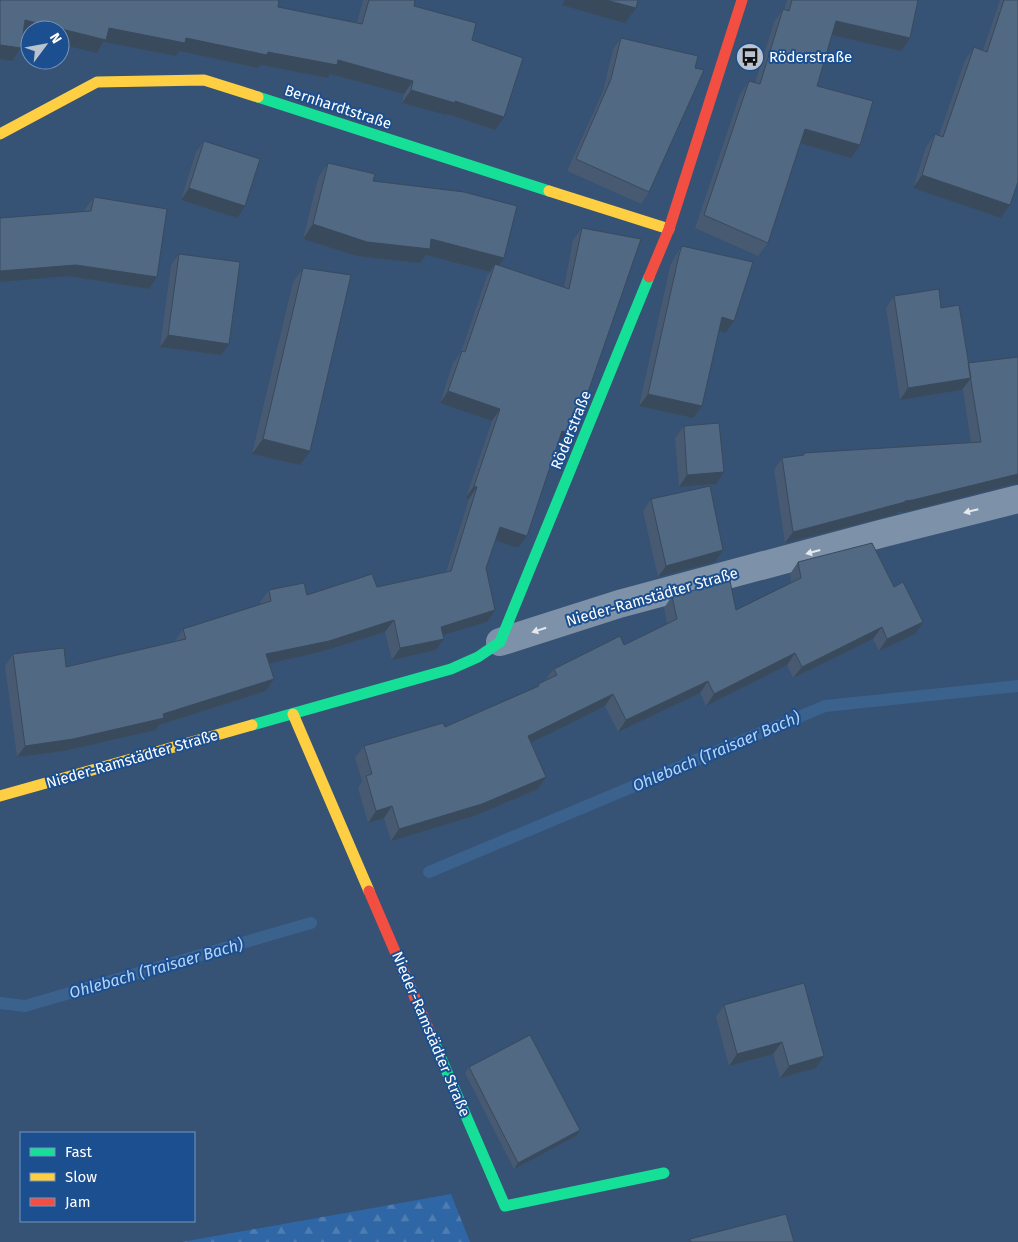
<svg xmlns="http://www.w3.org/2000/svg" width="1018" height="1242" font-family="'Fira Sans',sans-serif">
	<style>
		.forest { fill: url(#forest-firs) }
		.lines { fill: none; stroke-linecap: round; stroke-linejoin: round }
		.stream { stroke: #3b618d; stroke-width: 12 }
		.street { stroke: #7d92a8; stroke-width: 28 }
		.fast { stroke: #16e098; stroke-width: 11 }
		.slow { stroke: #ffcf43; stroke-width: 11 }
		.jam { stroke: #f24e42; stroke-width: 11 }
		.wall { fill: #475a72 }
		.shaded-wall { fill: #394a5c }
		.building { fill: #526984; stroke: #394a5c }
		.oneway { fill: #e5e9ee }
		.labels { text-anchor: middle; stroke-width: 4; stroke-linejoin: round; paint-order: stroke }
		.poi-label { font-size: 15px; fill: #fff; stroke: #1b4f8f; text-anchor: start }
		.street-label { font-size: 15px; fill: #fff; stroke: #1b4f8f }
		.water-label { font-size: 16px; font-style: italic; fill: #b5d3f5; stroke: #1b4f8f }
	</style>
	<defs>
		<pattern id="forest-firs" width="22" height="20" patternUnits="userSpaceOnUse" patternTransform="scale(1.25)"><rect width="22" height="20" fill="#2f66a5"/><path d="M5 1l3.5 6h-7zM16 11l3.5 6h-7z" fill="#4e7db2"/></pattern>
	</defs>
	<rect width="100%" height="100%" fill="#365274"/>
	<path class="forest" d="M451,1194L470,1242H182Z"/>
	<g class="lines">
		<path class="stream" d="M429,872L825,706L1018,686
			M0,1003L25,1006L311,923"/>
		<path class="street" d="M500,642L619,604L880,534L1018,499"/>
		<path class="fast" d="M258,97L549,191
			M252,725L451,669L478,657L500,642L649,277
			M434,1042L505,1206L664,1173"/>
		<path class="slow" d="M0,134L97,82L204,80L258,97
			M549,191L669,229
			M293,714L369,891
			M0,796L252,725"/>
		<path class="jam" d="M649,277L669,229L742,0
			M369,891L434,1042"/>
	</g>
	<path class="wall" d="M0,0L278,7L357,23L363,0H415L414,6L472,40L495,130L447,114L446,115L402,103L404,94L330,74L328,78L261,65L258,68L179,51L176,56L105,42L97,53L30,30V36L23,35L21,48L12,61L0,59Z
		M787,0H918L901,51L832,35L817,86L851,158L800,143L768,243L758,256L695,228L740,94L749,81L755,83L774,22L783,9L784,10Z
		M1000,0H1018V184L1010,205L1001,218L913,188L926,147L935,134L939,135L965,60L974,47L983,50Z
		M621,38L649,192L641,204L567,171L603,91L613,49Z
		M204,141L237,218L181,200L196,152Z
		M328,163L373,181L504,258L499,265L564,287L573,240L582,228L563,446L558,444L518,548L495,540L486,568L487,622L443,635L436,650L392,660L385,632L320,652L269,663L274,679L266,691L159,725L156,730L64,751L17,757L5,666L13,654L66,667L175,642V641L183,629L261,605L260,602L269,590L307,595L377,587L446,572L469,499L466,497L492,421L440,403L453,363L461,352L487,276L490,272L426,255L420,263L357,256L303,239L318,178Z
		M94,197L157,277L149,289L68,276L85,209Z
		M682,246L725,333L719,330L702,406L693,418L639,406L670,267L674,258Z
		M179,254L221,355L160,347L171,265Z
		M303,268L300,465L252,454L293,282Z
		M894,296L941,308L968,363L1014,484L905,512H898L897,514L785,543L774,470L782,458L803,455L804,453L971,443L963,390L900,400L886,308Z
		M684,426L716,484L679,487L675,438Z
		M651,499L715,562L658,577L643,511Z
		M798,562L915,634L879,651L873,639L793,678L787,665L706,706L700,693L618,732L605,706L531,742L546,777L538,789L474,816L391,841L384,818L368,823L358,788L362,781L355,758L364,746L445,727L536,688L538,684L545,680L554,669L624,645L667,624L664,608L672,596L736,610L791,583L790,574Z
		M724,1005L824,1056L816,1068L780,1078L773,1054L729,1066L716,1017Z
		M469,1067L576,1136L514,1169L465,1073Z"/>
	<path class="shaded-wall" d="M565,0H606L636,8L625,23L562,5Z
		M25,20L109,28L186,38L268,52L338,60L413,81L404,94L330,74L328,78L261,65L258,68L179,51L176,56L104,42L97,53L60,44V30H30V36L16,33Z
		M836,21L910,38L901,51L827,34Z
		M0,45L21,48L12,61L0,59Z
		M411,90L455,101L504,117L495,130L447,114L446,115L402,103Z
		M805,129L860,145L851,158L796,142Z
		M922,175L1010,205L1001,218L913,188Z
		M189,188L245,206L237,218L181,200Z
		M313,224L431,239L504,258L494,273L495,264L490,272L426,255L420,263L357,256L303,239Z
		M76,265L157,277L149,289L68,276L0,282V271Z
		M722,317L734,321L725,333L714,329Z
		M168,335L229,344L221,355L160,347Z
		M971,378L962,390L900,400L908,388Z
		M448,391L500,409L492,421L440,403Z
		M648,394L702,406L693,418L639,406Z
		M562,431L572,434L563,446L554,443Z
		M263,439L310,451L300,465L252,454Z
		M724,472L716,484L679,487L687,475Z
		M1018,474V484H1014L905,512H898L897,514L785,543L793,532L905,501Z
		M474,486L477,487L469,499L466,497Z
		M500,527L527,536L518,548L491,539Z
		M723,550L715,562L658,577L666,566Z
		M495,610L487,622L433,638L441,627Z
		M394,620L385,632L320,652L258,666L266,654Z
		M923,622L915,634L879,651L887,639Z
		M882,627L873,639L793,678L802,667Z
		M444,639L436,650L392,660L400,648Z
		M795,653L787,665L706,706L714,694Z
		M274,679L266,691L159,725L156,730L64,751L17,757L25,746L163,714Z
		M708,681L700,693L618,732L626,720Z
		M613,694L605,706L520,748L528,736Z
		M546,777L538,789L474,816L391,841L399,829Z
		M392,806L384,818L368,823L376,811Z
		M782,1042L773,1054L729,1066L737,1054Z
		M824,1056L816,1068L780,1078L789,1066Z
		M580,1130L576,1136L514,1169L518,1163Z"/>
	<path class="building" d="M0,0H279L278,7L362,24L369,0H415L414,6L476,23L472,40L523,58L504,117L455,101V103L411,90L413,81L338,60L337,65L268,52L267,55L186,38L185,43L109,28L106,40L25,20L21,48L0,45Z
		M606,0H638L636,8Z
		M792,0H918L910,38L836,21L817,86L873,101L860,145L805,129L768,243L704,215L749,81L760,84L783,9L789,11Z
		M1004,0H1018V182L1010,205L922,175L935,134L943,137L974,47L987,52Z
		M621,38L698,56L695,68L704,70L649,192L576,159L611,79Z
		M204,141L260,159L245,206L189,188Z
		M328,163L375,174L373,181L464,192L517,206L504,258L431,239L430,249L367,242L313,224Z
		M94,197L167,209L157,277L76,265L0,271V218L91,211Z
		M582,228L641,239L586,398L572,434L562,431L527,536L500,527L486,568L495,610L441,627L444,639L400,648L394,620L329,641L266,654L274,679L163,714L164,718L73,739L25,746L13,654L64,648L66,667L186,639L183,629L271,601L269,590L304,583L307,595L372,574L377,587L451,571L477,487L474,486L500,409L448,391L462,351L465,352L495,264L569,289Z
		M682,246L753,262L734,321L722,317L702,406L648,394L679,255Z
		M179,254L240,262L229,344L168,335Z
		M303,268L351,275L310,451L263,439Z
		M939,289L941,308L959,305L971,378L908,388L894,296Z
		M1018,357V474L913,500L905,501V502L793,532L782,458L804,455V453L981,442L968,363Z
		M719,423L724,472L687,475L684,426Z
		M710,486L723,550L666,566L651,499Z
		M872,543L894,587L903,582L923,622L887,639L882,627L802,667L795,653L714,694L708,681L626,720L613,694L528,736L546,777L482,804L399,829L392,806L376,811L366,776L372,774L364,746L443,723L445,727L539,686L538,684L557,675L554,669L620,636L624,645L677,619L672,596L730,581L736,610L801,578L798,562Z
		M804,983L824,1056L789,1066L782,1042L737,1054L724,1005Z
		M530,1035L580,1130L518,1163L469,1067Z
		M786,1214L794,1242H691L690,1239Z"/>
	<defs><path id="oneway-solid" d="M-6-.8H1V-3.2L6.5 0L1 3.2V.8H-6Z" transform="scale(1.25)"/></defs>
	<g class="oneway">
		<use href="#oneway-solid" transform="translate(971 511) rotate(166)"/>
		<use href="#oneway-solid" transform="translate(813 552) rotate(165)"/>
		<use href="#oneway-solid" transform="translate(539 630) rotate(162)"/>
	</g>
	<defs>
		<symbol id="bus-disc" viewBox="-11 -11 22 22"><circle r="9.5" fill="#b9c2ce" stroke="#1b4f8f"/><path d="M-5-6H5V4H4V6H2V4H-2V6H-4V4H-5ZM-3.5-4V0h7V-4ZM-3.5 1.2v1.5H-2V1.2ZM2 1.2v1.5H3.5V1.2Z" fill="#111"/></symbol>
	</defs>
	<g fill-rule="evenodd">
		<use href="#bus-disc" x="734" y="41" width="32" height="32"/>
	</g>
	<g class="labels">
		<g class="poi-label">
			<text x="769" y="62">Röderstraße</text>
		</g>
		<g class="street-label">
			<text transform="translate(338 107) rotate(18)" y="5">Bernhardtstraße</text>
			<text transform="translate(571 430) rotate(-68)" y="5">Röderstraße</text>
			<text transform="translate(652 597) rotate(-16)" y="5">Nieder-Ramstädter Straße</text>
			<text transform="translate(132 759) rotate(-16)" y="5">Nieder-Ramstädter Straße</text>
			<text transform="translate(431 1034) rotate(67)" y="5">Nieder-Ramstädter Straße</text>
		</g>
		<g class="water-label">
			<text transform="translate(716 751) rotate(-23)" y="6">Ohlebach (Traisaer Bach)</text>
			<text transform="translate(156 968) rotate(-16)" y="6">Ohlebach (Traisaer Bach)</text>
		</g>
	</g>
	<rect x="20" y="1132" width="175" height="90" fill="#1b4f8f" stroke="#7695bc"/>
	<rect x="30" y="1148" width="25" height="8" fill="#16e098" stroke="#7695bc"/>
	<text x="65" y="1157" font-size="15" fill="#ffffff">Fast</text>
	<rect x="30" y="1173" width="25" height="8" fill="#ffcf43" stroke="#7695bc"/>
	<text x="65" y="1182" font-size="15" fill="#ffffff">Slow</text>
	<rect x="30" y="1198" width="25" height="8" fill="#f24e42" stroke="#7695bc"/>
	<text x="65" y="1207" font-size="15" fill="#ffffff">Jam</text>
	<g transform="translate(45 45) rotate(58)"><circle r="24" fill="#1b4f8f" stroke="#7695bc"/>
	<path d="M0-4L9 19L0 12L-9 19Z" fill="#b9c2ce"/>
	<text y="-8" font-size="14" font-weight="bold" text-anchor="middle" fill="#ffffff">N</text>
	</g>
</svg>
